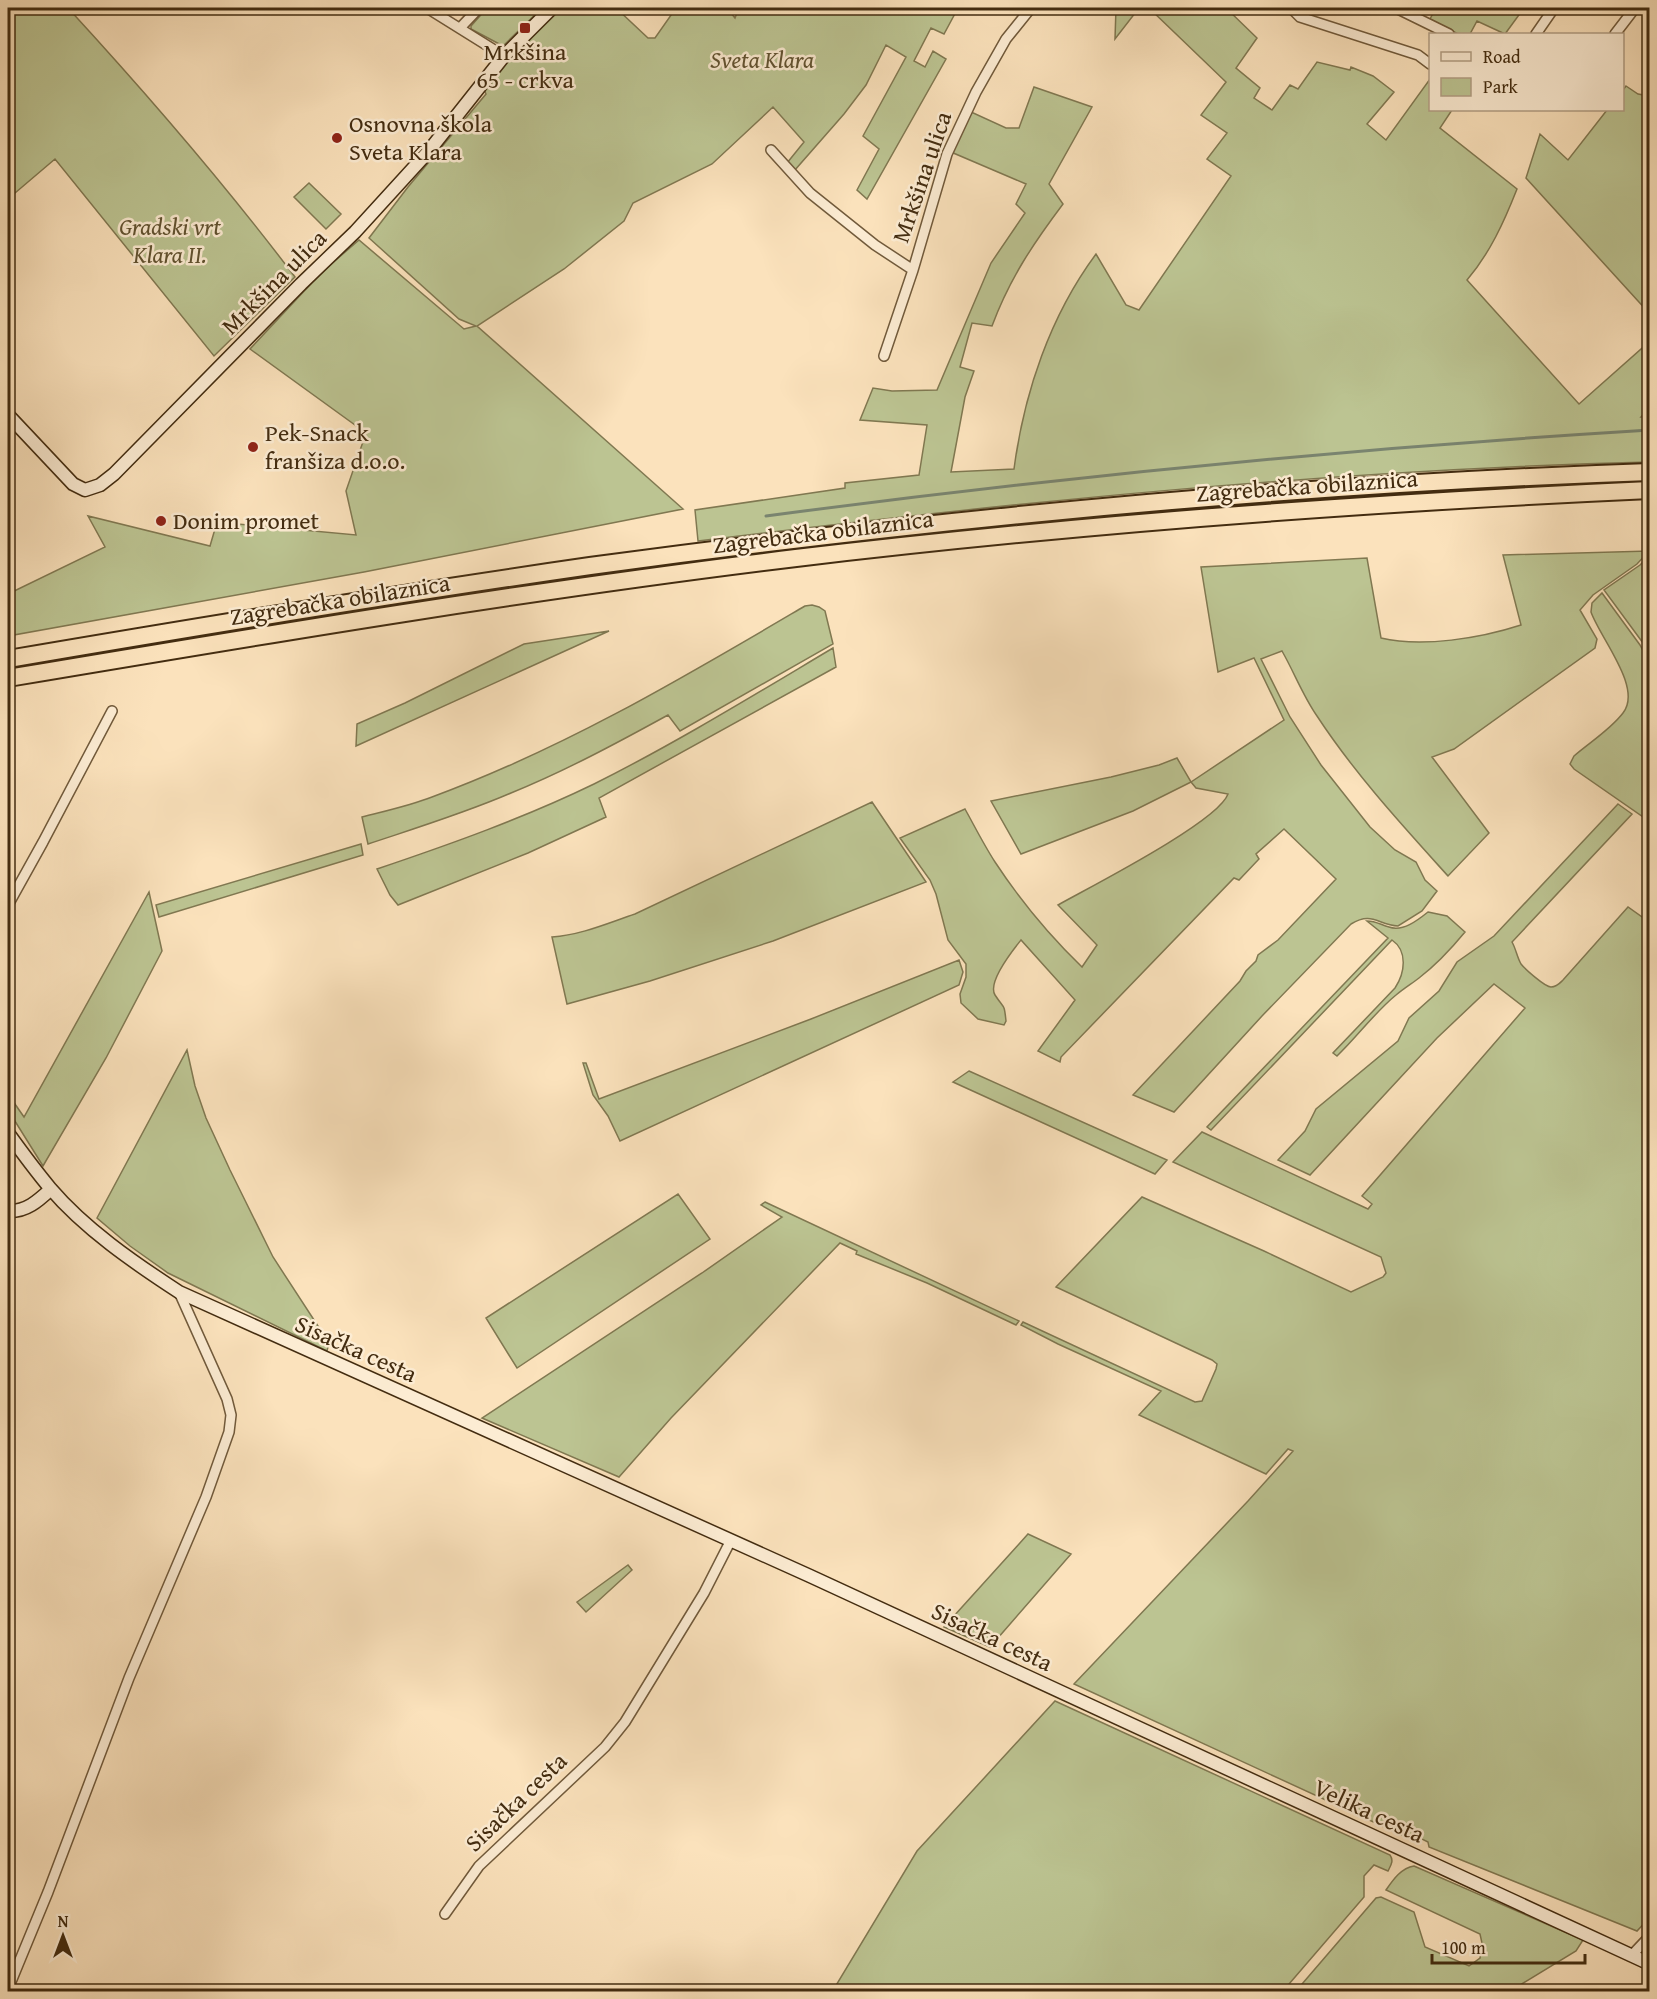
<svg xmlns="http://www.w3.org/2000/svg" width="1657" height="1999" font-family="'Gentium Book Plus',serif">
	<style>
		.green { fill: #bcc492; stroke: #807851; stroke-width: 1.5 }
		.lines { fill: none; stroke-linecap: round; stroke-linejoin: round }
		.stream { stroke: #7a846f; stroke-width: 3 }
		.street-casing { stroke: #715a3b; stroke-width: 12 }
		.secondary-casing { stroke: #432c10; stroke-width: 15 }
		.highway-casing { stroke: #432c10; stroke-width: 20 }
		.street { stroke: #fcecd3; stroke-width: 9 }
		.secondary { stroke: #fcecd3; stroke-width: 12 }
		.highway { stroke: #fbe2bc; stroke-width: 16 }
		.poi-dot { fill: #8f2418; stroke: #fcecd3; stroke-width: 2 }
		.labels { text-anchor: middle; stroke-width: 5; stroke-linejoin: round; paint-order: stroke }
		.poi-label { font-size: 24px; fill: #432c10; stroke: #fcecd3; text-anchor: start }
		.park-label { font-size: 24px; font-style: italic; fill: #615230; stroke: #fcecd3 }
		.street-label { font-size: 24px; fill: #432c10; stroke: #fcecd3 }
	</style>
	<rect width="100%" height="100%" fill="#fbe2bc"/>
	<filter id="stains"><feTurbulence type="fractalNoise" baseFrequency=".00333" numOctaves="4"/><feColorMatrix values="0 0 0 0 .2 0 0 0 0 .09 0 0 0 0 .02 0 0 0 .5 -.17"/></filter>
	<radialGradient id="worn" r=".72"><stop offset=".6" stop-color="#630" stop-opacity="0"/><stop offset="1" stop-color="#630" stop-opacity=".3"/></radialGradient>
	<path class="green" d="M8,8H68C147,94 224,183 295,277L214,356L55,159L8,199Z
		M487,8H542L503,46L471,29V26Z
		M562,8H616L648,38H655L676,8H733L731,13L735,18L739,8H958L944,34L931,28L914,61L925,67L933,51L946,59L867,199L857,190L879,149L863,136L906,57L886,45L866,85L844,114L794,171L787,163L804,142L773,107L712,164L633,203L624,221L564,269L477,326L683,509L364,572L8,636V594L105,547L88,516L210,546L217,522L356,535L346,491L366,433L250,349L322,272L359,240L464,329L476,326L459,319L369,238L408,187L486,94L484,89L509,59Z
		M1116,8H1139L1115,39Z
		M1149,8H1226L1257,38L1236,68L1260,88L1254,98L1272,110L1290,85L1298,89L1317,62L1350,70L1351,67L1373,76L1394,92L1367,124L1386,140L1430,79V110H1452L1440,128L1517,189C1504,222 1490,253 1467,280L1579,404L1649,342V408L1641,417H1649V462C1331,470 1014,502 698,541L695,510L845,488V483L919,475L927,425L860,420L873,388L892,391L937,390L991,263L1025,213L1016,204L1026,184L951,152L969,111L1006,128H1019L1034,87L1092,107L1049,184L1063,204C1033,244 1010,278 992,326L972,323L960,367L974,371L965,397L951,472L1014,469C1024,393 1050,316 1096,254L1126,305L1139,310L1231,176L1207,159L1227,133L1201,115L1226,82Z
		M1436,8H1524L1505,34L1477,21L1470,34H1458L1430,19Z
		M1626,86L1638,94L1649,96V313L1526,178L1540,134L1568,160L1607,110H1622L1623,90Z
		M309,183L341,214L326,229L294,197Z
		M1649,551L1637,564L1593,595L1580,610L1597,639L1595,648L1454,749L1432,757L1489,833L1448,876C1402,825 1355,774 1317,716C1303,696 1294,672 1282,651L1261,659L1290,717L1321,765L1370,827L1395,850L1416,862L1425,880L1437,891L1422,911L1398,926C1378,925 1372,911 1351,924L1262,1016L1174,1112L1133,1095L1240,981L1246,971L1256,961L1258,955L1278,940L1336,879L1284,829L1256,854L1259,859L1239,880L1234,878L1061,1057L1060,1062L1038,1051L1075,1000L1021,940C1013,950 987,982 995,995C1004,1009 1004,1002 1006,1021L1004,1025L978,1019L961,1003L960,994L966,977V964L948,940L936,894L930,880L900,838L965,809C975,827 984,845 995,862C1020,900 1050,936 1082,967L1097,945L1058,905C1090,887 1218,822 1228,794L1196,788L1191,782L1133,811L1021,854L991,801L1111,777L1159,765L1177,758L1191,782L1284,720L1254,658L1218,672L1201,567L1367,558L1381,638C1422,648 1481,638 1521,625L1503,555Z
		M1649,556V654L1643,643L1604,590L1640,565Z
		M1602,593L1640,645L1649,662V821L1574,769L1570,764L1574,756C1590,742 1610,730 1623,713C1643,688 1600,638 1591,612L1592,603Z
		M812,605L819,607L825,611L833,644L680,731L668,715C617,743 565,771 511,793C465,813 416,828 368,844L362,817C385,811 409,806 432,797C565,748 684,677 805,606Z
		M609,631L356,746L357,724L405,703L524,644Z
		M833,648L836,667L599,798L606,817L528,853L398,905L390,895L377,869C451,844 524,818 594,784C676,743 754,695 833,648Z
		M872,802L926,882L773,941L650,981L567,1004L552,937C581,935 608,923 635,914Z
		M1618,804L1632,814L1512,942C1516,949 1517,957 1521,964C1525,969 1545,987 1551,987C1557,987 1560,983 1563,980L1628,907L1649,922L1650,1917L1637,1931L1429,1847L1428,1842L1418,1837H1406L1074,1684L1248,1501L1293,1451L1288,1449L1266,1474L1139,1415L1161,1391L1058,1344L1021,1325L1023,1322L1195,1402L1202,1401L1216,1369L1217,1364L1212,1360L1056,1287L1142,1197L1264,1251L1351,1292L1383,1277L1386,1273L1381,1257L1173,1162L1202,1132L1368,1209L1372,1204L1362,1196L1525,1008L1494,984L1437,1038L1310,1175L1278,1160L1305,1131L1316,1109L1398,1041L1409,1018L1439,991L1457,962L1494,936Z
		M361,844L363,855L159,917L156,905Z
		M149,892L162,951L106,1058L43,1166L8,1110V1094L24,1117Z
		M1428,912L1447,916L1465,932C1451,949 1436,965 1419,978C1411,984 1403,989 1396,995C1374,1013 1358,1036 1337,1056L1333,1053L1395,988C1405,973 1408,951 1392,940L1211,1130L1207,1127L1388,938L1367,921C1376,921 1381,925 1389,927C1403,932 1418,920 1428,912Z
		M959,960L963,972L959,985L620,1141L608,1116L593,1095L583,1063H586L599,1099L811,1019Z
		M187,1050L195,1086L206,1118L230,1170L273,1257L329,1343L327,1351L168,1273L130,1246L97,1218Z
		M969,1071L1167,1160L1155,1174L953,1082Z
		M678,1194L710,1239L517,1368L486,1318Z
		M765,1202L1019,1321L1016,1325L927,1283L856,1254L857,1251L840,1243L671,1418L619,1477L482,1418L702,1273L782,1217L761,1205Z
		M1028,1534L1071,1554L990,1647L944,1627Z
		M628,1565L632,1570L586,1612L577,1602Z
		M1055,1701L1390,1855C1394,1861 1391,1865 1388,1871L1374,1865L1364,1876V1897L1283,1991H837L835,1987L917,1851Z
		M1414,1866L1583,1940L1576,1951L1520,1985V1991H1296L1376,1898L1381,1897L1414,1912L1425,1947L1469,1966L1480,1958L1482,1943L1480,1934L1386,1890C1393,1880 1401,1868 1414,1866Z"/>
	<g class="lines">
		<path class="stream" d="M766,516C1059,477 1355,448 1650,430"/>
		<defs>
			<path id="street" d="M427,8L504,56
				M1291,8L1300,17L1418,55L1430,64
				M1396,8L1449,34
				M460,28L479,8
				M1536,34L1554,8
				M1615,34L1635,8
				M771,150L810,193L875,245L913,270
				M884,356L913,270L947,154L976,92L1006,39L1031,8
				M8,905L43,842L112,711
				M445,1914L479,1866L605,1747L625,1722L704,1593L731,1540
				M1632,1955L1650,1936
				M8,1989L48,1892L129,1678L206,1497L229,1432L231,1415L227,1399L179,1292"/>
			<path id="secondary" d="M8,415L73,484L85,490L100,485L114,474L301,284L355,232L428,152L504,56L552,8
				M8,1133C21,1151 35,1170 50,1188C85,1229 133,1262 179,1292L810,1576L1650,1964
				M8,1211C26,1212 38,1201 51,1189"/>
			<path id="highway" d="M8,659C201,626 396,594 590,566C942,518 1295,484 1650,472
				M8,678C270,634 532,590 796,558C1080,524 1364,503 1650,490"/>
		</defs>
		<use href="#street" class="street-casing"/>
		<use href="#secondary" class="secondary-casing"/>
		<use href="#highway" class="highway-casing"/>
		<use href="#street" class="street"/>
		<use href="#secondary" class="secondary"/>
		<use href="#highway" class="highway"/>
	</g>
	<g class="poi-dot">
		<rect x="519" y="22" width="12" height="12" rx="3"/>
		<circle cx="337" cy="138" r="6"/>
		<circle cx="253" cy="447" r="6"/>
		<circle cx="161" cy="521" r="6"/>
	</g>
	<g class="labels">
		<g class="poi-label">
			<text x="525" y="60" text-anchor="middle">Mrkšina<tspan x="525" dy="28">65 - crkva</tspan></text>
			<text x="349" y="132">Osnovna škola<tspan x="349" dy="28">Sveta Klara</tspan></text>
			<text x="265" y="441">Pek-Snack<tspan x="265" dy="28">franšiza d.o.o.</tspan></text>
			<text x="173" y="529">Donim promet</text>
		</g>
		<g class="park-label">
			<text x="762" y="68">Sveta Klara</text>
			<text x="170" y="235">Gradski vrt<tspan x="170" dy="28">Klara II.</tspan></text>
		</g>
		<g class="street-label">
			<text transform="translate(922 177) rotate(-71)" y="8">Mrkšina ulica</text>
			<text transform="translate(274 282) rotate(-45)" y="8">Mrkšina ulica</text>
			<text transform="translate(1307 486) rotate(-4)" y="8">Zagrebačka obilaznica</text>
			<text transform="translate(823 532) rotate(-7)" y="8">Zagrebačka obilaznica</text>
			<text transform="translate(340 600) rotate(-9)" y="8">Zagrebačka obilaznica</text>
			<text transform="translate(356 1349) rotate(24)" y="8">Sisačka cesta</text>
			<text transform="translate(992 1637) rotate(25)" y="8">Sisačka cesta</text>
			<text transform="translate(516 1802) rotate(-44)" y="8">Sisačka cesta</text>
			<text transform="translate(1369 1811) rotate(25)" y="8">Velika cesta</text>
		</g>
	</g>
	<rect width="1657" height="1999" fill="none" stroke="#fbe2bc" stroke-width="30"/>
	<rect x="9" y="9" width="1639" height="1981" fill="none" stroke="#432c10" stroke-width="3"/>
	<rect x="15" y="15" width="1627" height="1969" fill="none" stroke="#432c10" stroke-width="1.5"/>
	<rect x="1429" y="33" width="195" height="78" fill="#fcecd3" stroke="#b29f85" stroke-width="1.5"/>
	<rect x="1441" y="52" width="30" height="9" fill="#fcecd3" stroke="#b29f85" stroke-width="1.5"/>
	<text x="1483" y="63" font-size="18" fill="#432c10">Road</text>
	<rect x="1441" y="78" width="30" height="18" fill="#bcc492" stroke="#b29f85" stroke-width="1.5"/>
	<text x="1483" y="93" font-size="18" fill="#432c10">Park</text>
	<g transform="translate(63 1936)" stroke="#fcecd3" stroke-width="4.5" paint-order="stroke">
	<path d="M0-4.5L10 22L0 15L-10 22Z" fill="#432c10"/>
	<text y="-9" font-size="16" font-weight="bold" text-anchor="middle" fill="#432c10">N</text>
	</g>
	<path d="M1432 1954v9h153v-9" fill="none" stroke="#432c10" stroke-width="3"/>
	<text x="1441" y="1954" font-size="18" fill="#432c10" stroke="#fcecd3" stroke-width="4.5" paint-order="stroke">100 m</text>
	<rect width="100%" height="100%" filter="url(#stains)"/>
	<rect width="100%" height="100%" fill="url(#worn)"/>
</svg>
